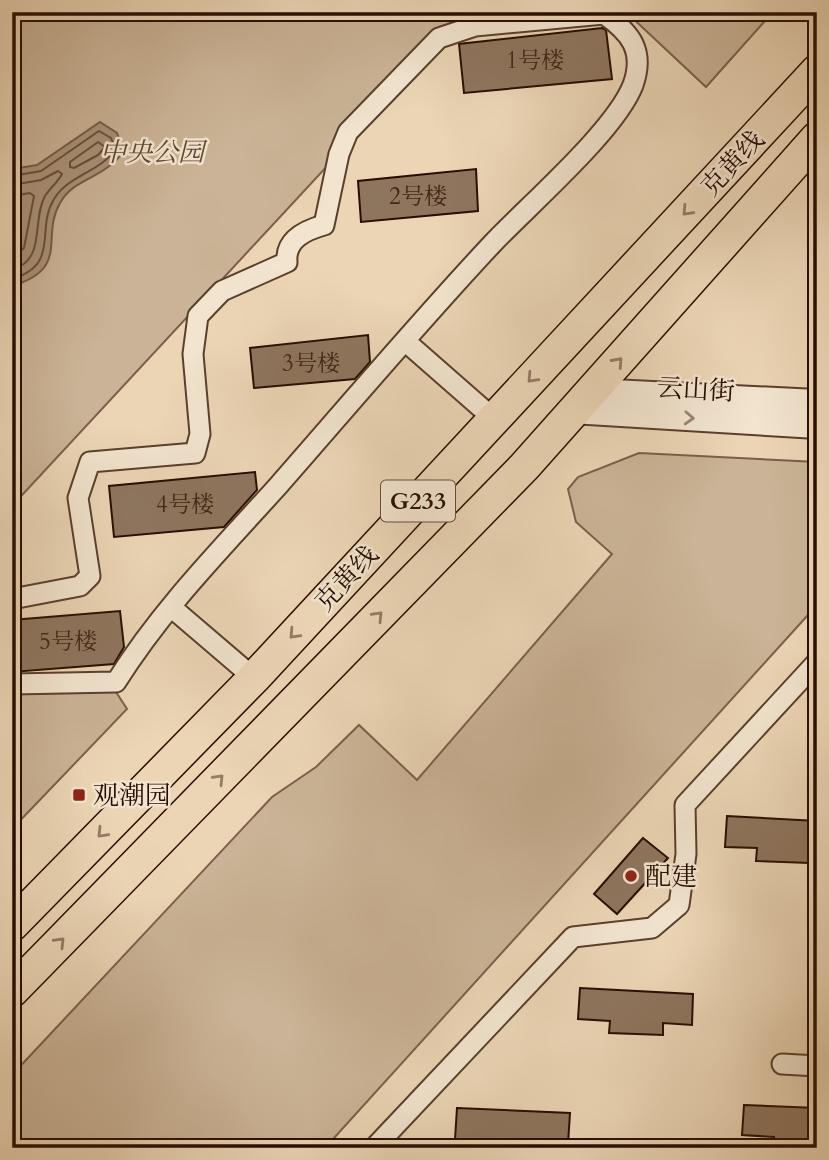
<svg xmlns="http://www.w3.org/2000/svg" width="829" height="1160" font-family="Cardo,'Noto Serif SC',serif">
	<style>
		.green { fill: #cab396; stroke: #7a604b; stroke-width: 2 }
		.water { fill: #a99177; stroke: #765c47; stroke-width: 2 }
		.lines { fill: none; stroke-linecap: round; stroke-linejoin: round }
		.shore { stroke: #694f3c; stroke-width: 2 }
		.building { fill: #8e755e; stroke: #290d00; stroke-width: 2 }
		.minor-casing { stroke: #5a3f2d; stroke-width: 23 }
		.tertiary-casing { stroke: #5a3f2d; stroke-width: 28 }
		.trunk-casing { stroke: #290d00; stroke-width: 35 }
		.minor { stroke: #f2e4cf; stroke-width: 19 }
		.tertiary { stroke: #f2e4cf; stroke-width: 24 }
		.trunk { stroke: #ebd5b5; stroke-width: 32 }
		.oneway { stroke: #947b64 }
		.oneway2 { stroke: #988372 }
		.poi-dot { fill: #8f2418; stroke: #f2e4cf; stroke-width: 2.5 }
		.labels { text-anchor: middle; stroke-width: 5; stroke-linejoin: round; paint-order: stroke }
		.number-label { font-size: 23px; fill: #422718 }
		.shield { fill: #f2e4cf; stroke: #654e3e; stroke-width: 2 }
		.shield-label { font-size: 24px; font-weight: bold; fill: #290d00 }
		.park-label { font-size: 26px; font-style: italic; fill: #614734; stroke: #f2e4cf }
		.street-label { font-size: 26px; fill: #290d00; stroke: #f2e4cf }
		.poi-label { font-size: 26px; fill: #290d00; stroke: #f2e4cf; text-anchor: start }
	</style>
	<rect width="100%" height="100%" fill="#ebd5b5"/>
	<filter id="stains"><feTurbulence type="fractalNoise" baseFrequency=".00286" numOctaves="4"/><feColorMatrix values="0 0 0 0 .2 0 0 0 0 .09 0 0 0 0 .02 0 0 0 .5 -.17"/></filter>
	<radialGradient id="worn" r=".72"><stop offset=".6" stop-color="#630" stop-opacity="0"/><stop offset="1" stop-color="#630" stop-opacity=".3"/></radialGradient>
	<path class="green" d="M12,12H470L12,506Z
		M626,12H773L706,87Z
		M639,453L817,462V605L325,1148H12V1075L272,797L316,767L359,725L417,780L612,554L576,522L568,489L578,477Z
		M12,691L116,692L127,709L12,829Z"/>
	<path class="water" d="M100,122L117,133L124,152C119,157 114,163 108,167C91,180 71,183 60,203C40,238 71,268 12,286V169L37,165Z"/>
	<g class="lines">
		<path class="shore" d="M98,142L105,147L98,155L74,168L70,167V162Z
			M12,176L41,171L99,131L111,138L115,148C104,171 69,174 54,199C35,230 61,264 12,279
			M12,185L41,180L58,171L62,174C58,182 50,188 45,196C31,222 47,259 12,270
			M12,196L30,193L34,196L24,248L12,259"/>
	</g>
	<path class="building" d="M602,28L606,30L612,79L464,93L459,44Z
		M476,169L478,211L361,222L358,181Z
		M368,335L370,362L355,379L254,388L250,348Z
		M255,472L257,490L224,527L114,537L109,486Z
		M120,611L124,647L114,664L12,672V620Z
		M727,816L817,821V851H810L809,863L756,861L757,848L725,847Z
		M643,838L668,858L617,914L594,894Z
		M580,988L693,994L692,1025L663,1023V1035L609,1033L610,1021L578,1019Z
		M744,1105L817,1108V1148H773L774,1137L742,1135Z
		M457,1108L570,1113L568,1144L539,1143V1148H486V1140L455,1139Z"/>
	<g class="lines">
		<defs>
			<path id="minor" d="M405,341L494,419
				M12,599L80,586L90,576L78,498L90,462L195,453L200,434L193,354L198,316L222,291L287,262C285,239 306,230 324,225L339,154L348,132L439,38L475,26L604,14C631,33 645,51 633,85C615,131 529,205 493,243C419,322 349,405 278,486C221,549 161,610 116,682L12,684
				M171,607L254,678
				M782,1064L817,1066
				M374,1148L573,937L652,928L679,905L686,854L685,805L817,662"/>
			<path id="tertiary" d="M592,391L817,402
				M572,411L817,426"/>
			<path id="trunk" d="M12,925L254,678L817,71
				M12,991L524,467L817,138"/>
		</defs>
		<use href="#minor" class="minor-casing"/>
		<use href="#tertiary" class="tertiary-casing"/>
		<use href="#trunk" class="trunk-casing"/>
		<use href="#minor" class="minor"/>
		<use href="#tertiary" class="tertiary"/>
		<use href="#trunk" class="trunk"/>
	</g>
	<defs><path id="oneway-chevron" d="M-2-3.5L2.5 0L-2 3.5" fill="none" stroke-width="1.6" stroke-linecap="round" stroke-linejoin="round" transform="scale(1.75)"/></defs>
	<g class="oneway">
		<use href="#oneway-chevron" transform="translate(687 211) rotate(133)"/>
		<use href="#oneway-chevron" transform="translate(618 362) rotate(-48)"/>
		<use href="#oneway-chevron" transform="translate(532 378) rotate(133)"/>
		<use href="#oneway-chevron" transform="translate(378 616) rotate(-46)"/>
		<use href="#oneway-chevron" transform="translate(294 634) rotate(133)"/>
		<use href="#oneway-chevron" transform="translate(219 779) rotate(-46)"/>
		<use href="#oneway-chevron" transform="translate(102 833) rotate(134)"/>
		<use href="#oneway-chevron" transform="translate(60 942) rotate(-46)"/>
	</g>
	<use class="oneway2" href="#oneway-chevron" transform="translate(689 418) rotate(3)"/>
	<g class="poi-dot">
		<rect x="72" y="788" width="14" height="14" rx="3.5"/>
		<circle cx="631" cy="876" r="7"/>
	</g>
	<g class="labels">
		<g class="number-label">
			<text x="535" y="68">1号楼</text>
			<text x="418" y="204">2号楼</text>
			<text x="311" y="371">3号楼</text>
			<text x="185" y="512">4号楼</text>
			<text x="68" y="649">5号楼</text>
		</g>
		<rect class="shield" x="381" y="480.5" width="74" height="41" rx="5"/>
		<g class="shield-label">
			<text x="418" y="509">G233</text>
		</g>
		<g class="park-label">
			<text x="152" y="161">中央公园</text>
		</g>
		<g class="street-label">
			<text transform="translate(732 163) rotate(-47)" y="9">克黄线</text>
			<text transform="translate(696 389) rotate(3)" y="9">云山街</text>
			<text transform="translate(346 578) rotate(-47)" y="9">克黄线</text>
		</g>
		<g class="poi-label">
			<text x="93" y="804">观潮园</text>
			<text x="645" y="885">配建</text>
		</g>
	</g>
	<rect width="829" height="1160" fill="none" stroke="#ebd5b5" stroke-width="42"/>
	<rect x="14" y="14" width="801" height="1132" fill="none" stroke="#290d00" stroke-width="3.5"/>
	<rect x="21" y="21" width="787" height="1118" fill="none" stroke="#290d00" stroke-width="2"/>
	<rect width="100%" height="100%" filter="url(#stains)"/>
	<rect width="100%" height="100%" fill="url(#worn)"/>
</svg>
